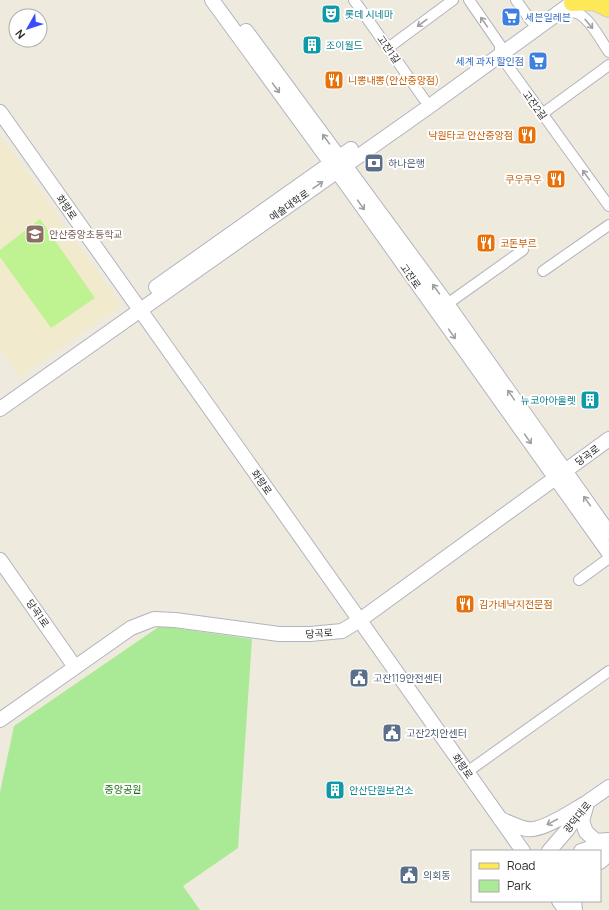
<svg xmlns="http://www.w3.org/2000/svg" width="609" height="910" font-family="Manrope,'Noto Sans KR',sans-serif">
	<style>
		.education { fill: #f2eacc }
		.park { fill: #aaea96 }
		.pitch { fill: #bff291 }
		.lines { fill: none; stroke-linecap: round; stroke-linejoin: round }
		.street-casing { stroke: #b2b3c1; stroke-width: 12 }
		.secondary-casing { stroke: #b2b3c1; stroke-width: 16 }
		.primary-casing { stroke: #cdcdcd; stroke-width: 18 }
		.street { stroke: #fff; stroke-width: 10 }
		.secondary { stroke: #fff; stroke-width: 14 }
		.primary { stroke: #fde855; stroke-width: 16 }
		.oneway { stroke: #a0a0a0 }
		.labels { text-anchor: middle; stroke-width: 4; stroke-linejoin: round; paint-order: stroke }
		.culture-label { font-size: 10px; fill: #0d838f; stroke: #fff; text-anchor: start }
		.shop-label { font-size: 10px; fill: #366cbe; stroke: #fff; text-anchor: start }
		.street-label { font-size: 10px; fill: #2d2d2d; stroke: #fff }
		.food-label { font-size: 10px; fill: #c56008; stroke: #fff; text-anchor: start }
		.service-label { font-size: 10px; fill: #4e5e75; stroke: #fff; text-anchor: start }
		.education-label { font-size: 10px; fill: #785e54; stroke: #fff; text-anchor: start }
		.park-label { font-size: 10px; fill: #1d7214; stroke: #fff }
	</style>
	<rect width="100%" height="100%" fill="#efeade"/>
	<path class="education" d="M0,135L121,305L20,377L0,349Z"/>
	<path class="park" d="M160,626L252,639L238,848L183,886L200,910H0V792L14,726Z"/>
	<path class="pitch" d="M40,219L95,298L51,328L0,257V250Z"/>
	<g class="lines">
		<defs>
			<path id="street" d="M354,0L424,99
				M469,0L500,45V55L609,206
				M516,0L531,21
				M560,11C566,11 573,11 579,14C591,20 601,41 609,52
				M388,48L453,0
				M542,114L609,65
				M543,271L609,225
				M443,307L523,250
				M579,580L609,558
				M467,772L609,671"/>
			<path id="secondary" d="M212,0L347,185L609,553
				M246,31L447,304L609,533
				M0,112L523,851
				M156,287L351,149
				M0,409L427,108L576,0
				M0,560L75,667
				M0,720L131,628L154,619L175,620L279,634H310L342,631L360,620L609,439
				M586,807L582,821L586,832L596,841L609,840
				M500,819C509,822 524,831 533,829C549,827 572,811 586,803
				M549,851L567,830L586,803L609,787
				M581,851L607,842
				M600,862L609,854
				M559,901L566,910
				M574,901L575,910"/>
			<path id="primary" d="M572,3L594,2L609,9"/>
		</defs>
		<use href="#street" class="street-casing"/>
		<use href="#secondary" class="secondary-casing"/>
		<use href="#primary" class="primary-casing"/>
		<use href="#street" class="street"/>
		<use href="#secondary" class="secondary"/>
		<use href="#primary" class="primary"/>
	</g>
	<defs><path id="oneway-shaft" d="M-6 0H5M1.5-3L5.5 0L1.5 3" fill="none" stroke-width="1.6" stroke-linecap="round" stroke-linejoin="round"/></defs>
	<g class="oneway">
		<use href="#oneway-shaft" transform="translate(484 22) rotate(-125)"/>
		<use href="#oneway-shaft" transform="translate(422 23) rotate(143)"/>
		<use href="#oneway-shaft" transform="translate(589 24) rotate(50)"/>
		<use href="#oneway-shaft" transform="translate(276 88) rotate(54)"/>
		<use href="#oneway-shaft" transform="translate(326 139) rotate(-126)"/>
		<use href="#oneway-shaft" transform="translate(586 175) rotate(-126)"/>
		<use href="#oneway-shaft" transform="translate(318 185) rotate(-35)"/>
		<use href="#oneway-shaft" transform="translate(361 205) rotate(55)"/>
		<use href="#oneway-shaft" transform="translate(436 289) rotate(-126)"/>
		<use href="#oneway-shaft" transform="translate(452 334) rotate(55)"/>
		<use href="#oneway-shaft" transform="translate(511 395) rotate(-125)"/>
		<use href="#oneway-shaft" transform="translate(528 439) rotate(55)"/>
		<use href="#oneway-shaft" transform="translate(587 501) rotate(-125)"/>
		<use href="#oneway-shaft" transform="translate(552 822) rotate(152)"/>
	</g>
	<defs>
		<symbol id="theatre-square" viewBox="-11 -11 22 22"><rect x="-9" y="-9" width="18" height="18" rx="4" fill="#0f9aa8" stroke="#fff"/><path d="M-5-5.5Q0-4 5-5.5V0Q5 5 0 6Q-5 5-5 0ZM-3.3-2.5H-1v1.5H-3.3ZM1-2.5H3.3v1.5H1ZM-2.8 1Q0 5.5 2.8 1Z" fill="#fff"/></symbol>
		<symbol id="supermarket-square" viewBox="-11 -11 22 22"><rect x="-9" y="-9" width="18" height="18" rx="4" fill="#3f7fe0" stroke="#fff"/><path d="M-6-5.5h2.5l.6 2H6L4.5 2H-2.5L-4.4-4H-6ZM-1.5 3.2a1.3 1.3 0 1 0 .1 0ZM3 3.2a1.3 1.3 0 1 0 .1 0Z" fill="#fff"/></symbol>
		<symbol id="building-square" viewBox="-11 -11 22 22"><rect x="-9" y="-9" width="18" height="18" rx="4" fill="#0f9aa8" stroke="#fff"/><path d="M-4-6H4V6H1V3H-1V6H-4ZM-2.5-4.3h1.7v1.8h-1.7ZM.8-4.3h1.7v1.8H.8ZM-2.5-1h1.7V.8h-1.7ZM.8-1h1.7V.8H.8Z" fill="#fff"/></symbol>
		<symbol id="restaurant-square" viewBox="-11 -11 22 22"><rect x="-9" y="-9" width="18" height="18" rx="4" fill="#e8710a" stroke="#fff"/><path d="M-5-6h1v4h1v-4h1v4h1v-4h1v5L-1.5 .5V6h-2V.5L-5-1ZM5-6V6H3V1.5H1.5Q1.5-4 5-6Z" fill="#fff"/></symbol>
		<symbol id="bank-square" viewBox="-11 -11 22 22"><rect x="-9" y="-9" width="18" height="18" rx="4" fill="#5c6f8a" stroke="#fff"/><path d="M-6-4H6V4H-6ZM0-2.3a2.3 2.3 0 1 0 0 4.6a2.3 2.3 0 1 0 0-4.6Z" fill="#fff"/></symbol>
		<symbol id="school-square" viewBox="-11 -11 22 22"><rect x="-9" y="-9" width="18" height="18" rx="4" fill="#8d6e63" stroke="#fff"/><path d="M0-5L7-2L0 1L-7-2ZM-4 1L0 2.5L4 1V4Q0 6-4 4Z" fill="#fff"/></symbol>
		<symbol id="civic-square" viewBox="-11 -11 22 22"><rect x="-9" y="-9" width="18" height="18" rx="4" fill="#5c6f8a" stroke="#fff"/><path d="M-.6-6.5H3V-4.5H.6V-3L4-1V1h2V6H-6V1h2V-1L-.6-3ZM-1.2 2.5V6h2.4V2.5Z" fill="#fff"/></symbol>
	</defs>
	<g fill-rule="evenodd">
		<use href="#theatre-square" x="320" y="3" width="22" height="22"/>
		<use href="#supermarket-square" x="500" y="6" width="22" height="22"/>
		<use href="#building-square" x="301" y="34" width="22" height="22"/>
		<use href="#supermarket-square" x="527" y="50" width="22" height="22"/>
		<use href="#restaurant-square" x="323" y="69" width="22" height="22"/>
		<use href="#restaurant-square" x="516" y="124" width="22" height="22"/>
		<use href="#bank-square" x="363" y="152" width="22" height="22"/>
		<use href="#restaurant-square" x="545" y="168" width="22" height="22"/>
		<use href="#school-square" x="24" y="223" width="22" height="22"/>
		<use href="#restaurant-square" x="475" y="232" width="22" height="22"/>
		<use href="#building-square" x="579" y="389" width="22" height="22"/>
		<use href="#restaurant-square" x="454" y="593" width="22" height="22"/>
		<use href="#civic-square" x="348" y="667" width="22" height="22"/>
		<use href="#civic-square" x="381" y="722" width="22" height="22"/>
		<use href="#building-square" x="324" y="779" width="22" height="22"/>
		<use href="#civic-square" x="398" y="864" width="22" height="22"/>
	</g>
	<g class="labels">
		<g class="culture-label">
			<text x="345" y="18">롯데 시네마</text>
			<text x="326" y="49">조이월드</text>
			<text x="576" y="404" text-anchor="end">뉴코아아울렛</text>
			<text x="349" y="794">안산단원보건소</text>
		</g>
		<g class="shop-label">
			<text x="525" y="21">세븐일레븐</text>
			<text x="524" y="65" text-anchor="end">세계 과자 할인점</text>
		</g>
		<g class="street-label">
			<text transform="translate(389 49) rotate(55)" y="4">고잔1길</text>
			<text transform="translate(535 105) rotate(54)" y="4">고잔2길</text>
			<text transform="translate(289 205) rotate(-35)" y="4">예술대학로</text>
			<text transform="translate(67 207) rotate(55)" y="4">화랑로</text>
			<text transform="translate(411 276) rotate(55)" y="4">고잔로</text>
			<text transform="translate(587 455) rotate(-36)" y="4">당곡로</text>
			<text transform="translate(262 482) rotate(55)" y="4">화랑로</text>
			<text transform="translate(38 613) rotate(55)" y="4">당곡1로</text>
			<text transform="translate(319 633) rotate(-4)" y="4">당곡로</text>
			<text transform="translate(463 766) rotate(55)" y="4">화랑로</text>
			<text transform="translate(577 817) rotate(-51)" y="4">광덕대로</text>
		</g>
		<g class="food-label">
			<text x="348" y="84">니뽕내뽕(안산중앙점)</text>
			<text x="513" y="139" text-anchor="end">낙원타코 안산중앙점</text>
			<text x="542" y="183" text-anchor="end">쿠우쿠우</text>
			<text x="500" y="247">코돈부르</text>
			<text x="479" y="608">김가네낙지전문점</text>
		</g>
		<g class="service-label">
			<text x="388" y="167">하나은행</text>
			<text x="373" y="682">고잔119안전센터</text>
			<text x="406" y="737">고잔2치안센터</text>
			<text x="423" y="879">의회동</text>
		</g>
		<g class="education-label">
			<text x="49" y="238">안산중앙초등학교</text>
		</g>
		<g class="park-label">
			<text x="123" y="793">중앙공원</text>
		</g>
	</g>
	<rect x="471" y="850" width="130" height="52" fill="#ffffff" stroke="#ababab"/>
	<rect x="479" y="863" width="20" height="6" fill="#fde855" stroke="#ababab"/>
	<text x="507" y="870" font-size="12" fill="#2d2d2d">Road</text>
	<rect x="479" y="880" width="20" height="12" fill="#aaea96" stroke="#ababab"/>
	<text x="507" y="890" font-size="12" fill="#2d2d2d">Park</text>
	<g transform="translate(28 28) rotate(231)"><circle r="19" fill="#ffffff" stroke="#ababab"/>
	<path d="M0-3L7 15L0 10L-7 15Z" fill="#3b4bff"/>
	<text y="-6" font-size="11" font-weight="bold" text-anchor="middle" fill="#2d2d2d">N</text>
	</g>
</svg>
